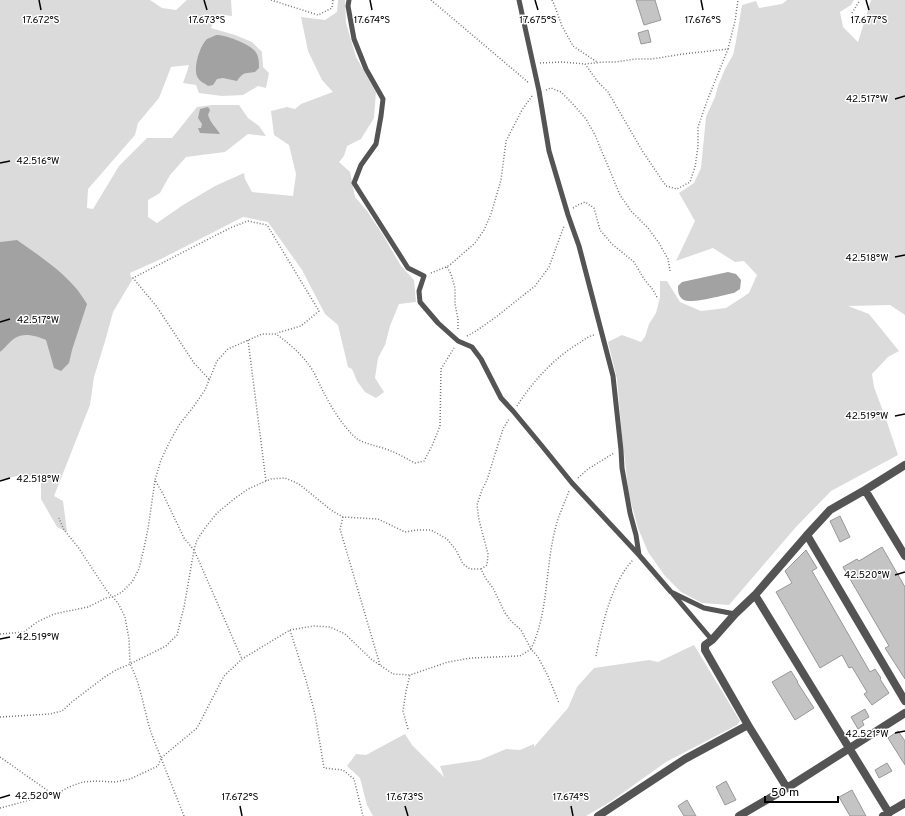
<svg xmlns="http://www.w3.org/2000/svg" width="905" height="816" font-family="Overpass,sans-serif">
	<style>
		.green { fill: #dbdbdb }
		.water { fill: #a2a2a2 }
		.building { fill: #c4c4c4; stroke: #989898 }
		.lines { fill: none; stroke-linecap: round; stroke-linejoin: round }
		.path { stroke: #767676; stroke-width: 1.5; stroke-dasharray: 1 2; stroke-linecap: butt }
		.service { stroke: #545454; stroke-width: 5 }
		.minor { stroke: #545454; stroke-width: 8 }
		.ticks { fill: none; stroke: #000; stroke-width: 1.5 }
		.ticks-label { font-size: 10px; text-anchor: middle; fill: #000; stroke: #fff; stroke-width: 3; stroke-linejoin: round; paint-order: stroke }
	</style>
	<rect width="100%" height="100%" fill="#fff"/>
	<path class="green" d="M0,0H150L162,8L176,10L187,0H231L232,16L217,14L211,28L235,35L252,42L262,52L263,67L269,73L266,88L258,86L243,95L222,96L199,93L196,85L183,83L187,72L189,65L171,67L159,98L138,123L135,135L88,189L87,208L93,209L119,166L147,138H172L197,107L212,105H239L248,118L259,126L266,136L248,134L225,152L186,157L170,175L160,193L148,200V217L157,223L183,205L215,186L244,173L245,179L252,192L293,196L296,174L289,145L274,135L271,111L287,107L295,109L301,104L333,92L322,80L308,51L301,17L325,20L337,12L338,0H345L346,23L356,57L376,92L374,118L361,139L347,146L344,156L339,162L350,172L355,197L367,211L383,235L401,266L414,280L416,302L399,304L390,326L385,345L378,358L375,378L384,392L376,398L365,392L357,381L352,369L348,367L338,325L325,314L302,270L268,222L243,217L161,259L130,273L132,280L113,312L106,338L94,377L90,405L54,496L63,501L67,532L57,527L41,499V483L26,474L0,480Z
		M787,0H854L851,5L840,12L843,27L858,42L871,0H905V315L890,305L848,306L869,314L899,351L888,357L872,374L874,387L887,422L898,455L831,491L796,527L729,605L702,603L681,592L665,576L648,552L638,528L629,495L622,436L617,379L608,342L622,335L641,342L645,337L649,324L656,313L660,297V281H667L680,302L701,311L726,308L749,293L757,275L744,261L735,262L713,248L676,261L695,221L679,193L694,183L701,168L706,117L715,97L718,86L725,69L733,55L736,41L742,5L756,1L759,8L782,4Z
		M694,645L740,721L737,725L666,762L610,802L586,816H373L367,805L360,778L347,766L356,754L366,755L405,734L412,745L444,777L440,766L480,760L506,749L520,750L534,744V747L568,708L577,687L594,668L649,660L658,662Z"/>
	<path class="water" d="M216,35C226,35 247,43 254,50C259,55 259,62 259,68L255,72C245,74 244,71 237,81L223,78L217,79L213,85L208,86C205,83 200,82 198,78C192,70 200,45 207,39C210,38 214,36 216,35Z
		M208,107L210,110L208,115C211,124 215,126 220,134L200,133L198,128H201L202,124L198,118L200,109Z
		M17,240C37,254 58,268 74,286C79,291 83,298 87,304L72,350L69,363L61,371L54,368L46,340C37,336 24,332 15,338C9,342 5,348 0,352V242Z
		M728,272L736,274L741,280L740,289L734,293C724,295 692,304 684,300C678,297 678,291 678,286L682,282Z"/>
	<path class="building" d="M636,0H655L661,20L644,25Z
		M648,30L651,42L641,44L638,33Z
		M840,516L850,537L840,542L830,521Z
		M882,547L905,587V679L885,648L889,646L843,567L857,559L859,561Z
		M806,550L817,568L812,571L870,672L875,669L881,678L880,679L889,693L872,705L864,694L867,692L852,667L849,668L842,655L820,668L776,592L792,583L785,571Z
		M791,671L798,682H797L814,708L795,720L772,682Z
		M865,709L869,717L862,721L864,725L858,729L851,717Z
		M898,731L905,741V765L888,738Z
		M887,763L892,771L879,778L875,770Z
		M726,781L736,800L725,805L716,787Z
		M852,790L866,816H850L839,797Z
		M687,800L696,816H684L678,806Z"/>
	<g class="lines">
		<path class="path" d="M271,0L318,15L332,8L333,0
			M431,0L529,83
			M552,0L554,4L562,26L573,46L597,62
			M852,13L860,0
			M728,49L735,21L738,0
			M540,63L561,62L585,64L598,82L608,92L643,152L666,186L677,189L690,182L695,167L698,147V127L707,101L728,49L683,54L652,59H635L616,62H604L585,64
			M546,90L551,88L561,92L571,102L586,119L595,135L620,195L631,211L648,228L659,243L668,259L670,271
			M573,208L578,205L585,202L594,208L600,230L612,244L634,262L644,279L653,290L658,299
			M447,267L451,274L455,288V304L458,319V331
			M431,273L446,267L451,264L475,243L484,230L491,214L501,180L506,141L522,110L532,96
			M467,336L476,331L496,317L535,286L549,267L564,226
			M248,340L266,481
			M209,379L194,363L157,307L133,278L230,228L248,221L267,225L319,311L301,326L277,333
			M517,406C532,382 556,356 581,342C585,339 589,336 594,335
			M578,478L588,469L614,453
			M343,517L340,529L380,665
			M194,550L184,538L163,494L155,480L161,460L169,443L179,425L194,406L205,390L217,361L228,349L244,342L262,334H276C291,345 303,355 313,371C317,378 320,386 324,393C331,407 344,428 356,438C366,445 380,446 391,451C399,454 407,459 415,463L424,461L432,446L440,426L441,369L454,348
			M194,550L197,540L205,528L217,513L234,499L248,489L266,481L271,479L285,478L299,484L331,510L343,517L378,519L405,532L417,530H431L447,539L456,550L463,564L470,569H481L486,579L493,588L505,613L511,621L521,630L531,649
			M481,569L487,565L488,554L479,520L477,505L482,490L487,480L496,451L503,429L509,419
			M290,630L314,626L330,627L345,634L371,659L393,674L410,675
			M0,634L24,632L37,622L54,614L88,607L106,598L113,597L122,592L132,582L139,569L144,548L148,529L155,480
			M531,649C549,611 545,566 556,526C559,514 565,502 569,491
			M596,656C602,626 611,583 633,560
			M0,717L50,714L62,711L73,701L106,676L116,670L130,664L129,639L125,617L118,603L107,591L78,547L64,530L59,518
			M408,729L403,711L406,691L410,675L448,662L471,658L520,656L531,649L538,657L548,676L559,703
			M0,757L54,795L69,787L83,782L96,781L115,782L130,779L158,766L161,758C156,745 150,732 147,718C142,699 139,681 130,664L166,646L177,635L184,607L194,550L242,659
			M0,808L34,799L52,795
			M184,816L161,758L197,728L224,676L242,659L290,630L306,680L315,714L324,768L343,770L354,779L363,816"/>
		<path class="service" d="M349,0L348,6L354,39L366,69L383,99L381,116L376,144L361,165L354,183L408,268L424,276L419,291L420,302L438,323L458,341L472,347L481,359L501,398L513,411L542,446L572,483L639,555
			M519,0L539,91L549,151L568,215L579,246L613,376L621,450L622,468L630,513L636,535L639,555L671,592L704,608L735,614
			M673,594L712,640"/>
		<path class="minor" d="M865,490L905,556
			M807,535L905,701
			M748,725L787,788
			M889,813L755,595L807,535L830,510L865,490L905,465
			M598,816L685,759L748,725L705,650V645L712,640L735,614L755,595
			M739,816L787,788L905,713
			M883,816L905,803"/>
	</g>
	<path class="ticks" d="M39,0L41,10M204,0L207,10M370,0L372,10M535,0L538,10M701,0L703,10M866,0L869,10M895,99L905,96M0,163L10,161M895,257L905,255M0,322L10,319M895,416L905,414M0,481L10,478M895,575L905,572M0,639L10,637M895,733L905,731M0,798L10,795M240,806L242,816M405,806L408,816M571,806L573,816"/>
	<g class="ticks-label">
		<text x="41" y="23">17.672°S</text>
		<text x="207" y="23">17.673°S</text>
		<text x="372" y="23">17.674°S</text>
		<text x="538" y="23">17.675°S</text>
		<text x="703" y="23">17.676°S</text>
		<text x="869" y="23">17.677°S</text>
		<text x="867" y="102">42.517°W</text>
		<text x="38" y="164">42.516°W</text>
		<text x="867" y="261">42.518°W</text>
		<text x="38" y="323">42.517°W</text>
		<text x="867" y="419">42.519°W</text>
		<text x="38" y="482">42.518°W</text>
		<text x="867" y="578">42.520°W</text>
		<text x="38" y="640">42.519°W</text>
		<text x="867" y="737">42.521°W</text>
		<text x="38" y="799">42.520°W</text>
		<text x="240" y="800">17.672°S</text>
		<text x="405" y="800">17.673°S</text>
		<text x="571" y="800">17.674°S</text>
	</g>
	<path d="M765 796v6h73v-6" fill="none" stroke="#000000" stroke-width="2"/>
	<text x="771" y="796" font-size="12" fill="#000000" stroke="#ffffff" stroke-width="3" paint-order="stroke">50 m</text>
</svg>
